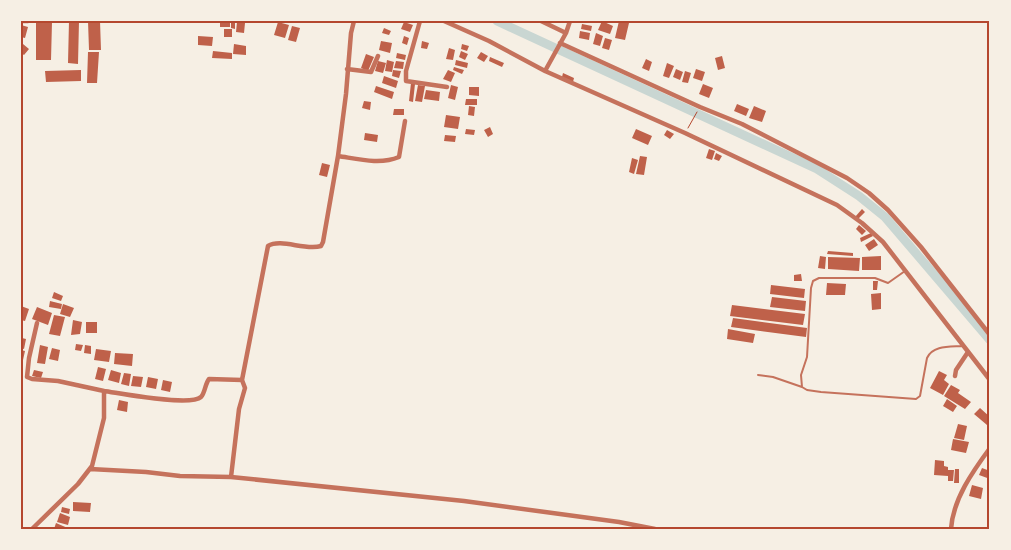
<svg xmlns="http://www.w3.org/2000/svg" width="1011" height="550" font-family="'Fira Sans Condensed',sans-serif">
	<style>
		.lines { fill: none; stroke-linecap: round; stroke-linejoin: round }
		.canal { stroke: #c9d6d2; stroke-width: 9 }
		.building { fill: #bf614a }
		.path { stroke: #b5482f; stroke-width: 1 }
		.service { stroke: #c5725c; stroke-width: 2 }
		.minor { stroke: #c5725c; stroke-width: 4.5 }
		.neatline { fill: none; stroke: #b5482f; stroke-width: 2 }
	</style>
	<rect width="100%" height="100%" fill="#f6efe4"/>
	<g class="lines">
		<path class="canal" d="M497,21L817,169L859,196L885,217L990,340"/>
	</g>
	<path class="building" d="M69,21H79L78,64L68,63Z
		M88,21H100L101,50H89Z
		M220,21H230V27H220Z
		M231,21H235V29L231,28Z
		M602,21L613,26L610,34L598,30Z
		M619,21L629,23L625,40L615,38Z
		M36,22H52L51,60H36Z
		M237,22L245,23L244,33L236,32Z
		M278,22L289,25L285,38L274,35Z
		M404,22L413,25L410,32L401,29Z
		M582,24L592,26L591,31L581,29Z
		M21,25L28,27L25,38L21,37Z
		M292,26L300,28L296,42L288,40Z
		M384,28L391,31L389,35L382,33Z
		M224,29H232V37H224Z
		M580,31L590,33L589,40L579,38Z
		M596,33L603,36L600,46L593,44Z
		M198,36L213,37L212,46L198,45Z
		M404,36L409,38L407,45L402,43Z
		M605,38L612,40L609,50L602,48Z
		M381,41L392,43L390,53L379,50Z
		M422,41L429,43L427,49L421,48Z
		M23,44L29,49L24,55L21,53V46Z
		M234,44L246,46V55L233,54Z
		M462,44L469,46L467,51L461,49Z
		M449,48L455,50L453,60L446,59Z
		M213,51L232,53V59L212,58Z
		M461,51L468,54L465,60L459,57Z
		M88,52H99L97,83H87Z
		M481,52L488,56L484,62L477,58Z
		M397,53L406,55L405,60L396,58Z
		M366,54L374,57L368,71L361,68Z
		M722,56L725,68L718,70L715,58Z
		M490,57L504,63L502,67L489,61Z
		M646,59L652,62L649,71L642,68Z
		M387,60L394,62L392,72L385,71Z
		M456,60L468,63L467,68L455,65Z
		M378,61L386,63L383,73L375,71Z
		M396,61L404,62L403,69L394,68Z
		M667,63L674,66L669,78L663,76Z
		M454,67L464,70L462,74L453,70Z
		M676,69L683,72L680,80L673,77Z
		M696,69L705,72L702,81L693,78Z
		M81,70V81L46,82L45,71Z
		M393,70L401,71L399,78L392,76Z
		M448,70L455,73L451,82L443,79Z
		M685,71L691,73L688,83L682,82Z
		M563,73L574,78L573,82L562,77Z
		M384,76L398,81L396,88L382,83Z
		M411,83L415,84L413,102L409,101Z
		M703,84L713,88L709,98L699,94Z
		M418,85L425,86L422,102L415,101Z
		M451,85L458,87L455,100L448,98Z
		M376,86L394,92L392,99L374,92Z
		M469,87H479V96L469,95Z
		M426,90L440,92L439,101L424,99Z
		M466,99H477V105H465Z
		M364,101L371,102L370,110L362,108Z
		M737,104L749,109L746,116L734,111Z
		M469,106L475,107L474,116L468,115Z
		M754,106L766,111L762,122L749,118Z
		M394,109H404V115H393Z
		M446,115L460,117L458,129L444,127Z
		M490,127L493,134L488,137L484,130Z
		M466,129L475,130L474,135L465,134Z
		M636,129L652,136L648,145L632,138Z
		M667,130L674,134L670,139L664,135Z
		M365,133L378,135L377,142L364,140Z
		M445,135L456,136L455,142L444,141Z
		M709,149L715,151L712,160L706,158Z
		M716,153L722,156L719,161L714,159Z
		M640,156L647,157L644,175L636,174Z
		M632,158L638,160L634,174L629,172Z
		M322,163L330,165L327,177L319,175Z
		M862,209L865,212L858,219L855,217Z
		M859,225L866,231L862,235L856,229Z
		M871,233L873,236L861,242L860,238Z
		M874,239L878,245L869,251L865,245Z
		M828,251L853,253V256L827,254Z
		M820,256L826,257L825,269L818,268Z
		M881,256V270H862V257Z
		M828,257L860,258L859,271L828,269Z
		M801,274L802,281H794V275Z
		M873,281H878L877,290H873Z
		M827,283L846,284L845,295H826Z
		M771,285L805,289L804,298L770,294Z
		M54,292L63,296L61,301L52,298Z
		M881,293V309L872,310L871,294Z
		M772,297L806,301L805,311L770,307Z
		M50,301L62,304L61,309L49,307Z
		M63,304L74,308L70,317L60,314Z
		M732,305L805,314L803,325L730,316Z
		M21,306L29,309L25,321L21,320Z
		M37,307L52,313L48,325L32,319Z
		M54,315L65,317L60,336L49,334Z
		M733,318L807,328L806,337L731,327Z
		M73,320L82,322L80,334L71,335Z
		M86,322H97V333H86Z
		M728,329L755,334L753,343L727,339Z
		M22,338L26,339L24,349L21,348Z
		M76,344L83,345L81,351L75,350Z
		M40,345L48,347L45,364L37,363Z
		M85,345L91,346V354L84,353Z
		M52,348L60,350L58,361L49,359Z
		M96,349L111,351L109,362L94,360Z
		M21,350L25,351L23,360H21Z
		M115,353L133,354L132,366L114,364Z
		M98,367L106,369L103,381L95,379Z
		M34,370L43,372L41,378L32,376Z
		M111,370L121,373L119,383L108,380Z
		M939,371L947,375L944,380L949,384L943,395L930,388Z
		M124,373L131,374L129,386L121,384Z
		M133,376L143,377L141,387L131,386Z
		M148,377L158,379L156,389L146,387Z
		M163,380L172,382L170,392L161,390Z
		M951,385L960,390L958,393L971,402L965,409L944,396Z
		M947,399L957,406L953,412L943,406Z
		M119,400L128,402L127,412L117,410Z
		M980,408L990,417V422L987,425L974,414Z
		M958,424L967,426L964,440L954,438Z
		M953,439L969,442L966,453L951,450Z
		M935,460L944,461V466L948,467V470H954L953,481H948V476L934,475Z
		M982,468L990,471V479L979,475Z
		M955,469H959V483H954Z
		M972,485L983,488L981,499L969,496Z
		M73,502L91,503L90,512L73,511Z
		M62,507L70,509L69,514L61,512Z
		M60,513L70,517L68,525L57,522Z
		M56,523L70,529H54Z"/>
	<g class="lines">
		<path class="path" d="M688,128L697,112"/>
		<path class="service" d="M758,375L773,377L802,387L801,375L807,357L811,288L813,281L819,278H875L888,283L905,271
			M802,387L807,390L821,392L916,399L920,396L927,358C933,345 950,347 963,346"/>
		<path class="minor" d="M22,21H28
			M420,21L406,71V81L447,87
			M444,21L489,41L545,71L685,133L837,205L862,223L883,242L990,380
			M541,21L566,33
			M560,43L700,107L742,124L847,178L869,193L888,210L921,247L990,335
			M347,69L371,72L378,56
			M545,71L566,33L570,21
			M338,156L346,94L351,33L354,21
			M955,376L956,370L968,352
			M242,380L245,388L239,409L231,477L464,501L619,522L655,529
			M104,391C119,393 190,407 201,397C205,393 205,384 209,379L242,380L268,246C281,238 305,251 321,246L323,242L338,156C358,159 380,165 399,157L405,121
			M90,469L146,472L180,476L231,477
			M32,529L78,484L92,466L104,418V391L58,381L32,379L27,377L29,358L37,323
			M951,529C953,499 973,471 990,448"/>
	</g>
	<rect width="1011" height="550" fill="none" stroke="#f6efe4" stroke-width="45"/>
	<rect x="22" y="22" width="966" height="506" class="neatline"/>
</svg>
